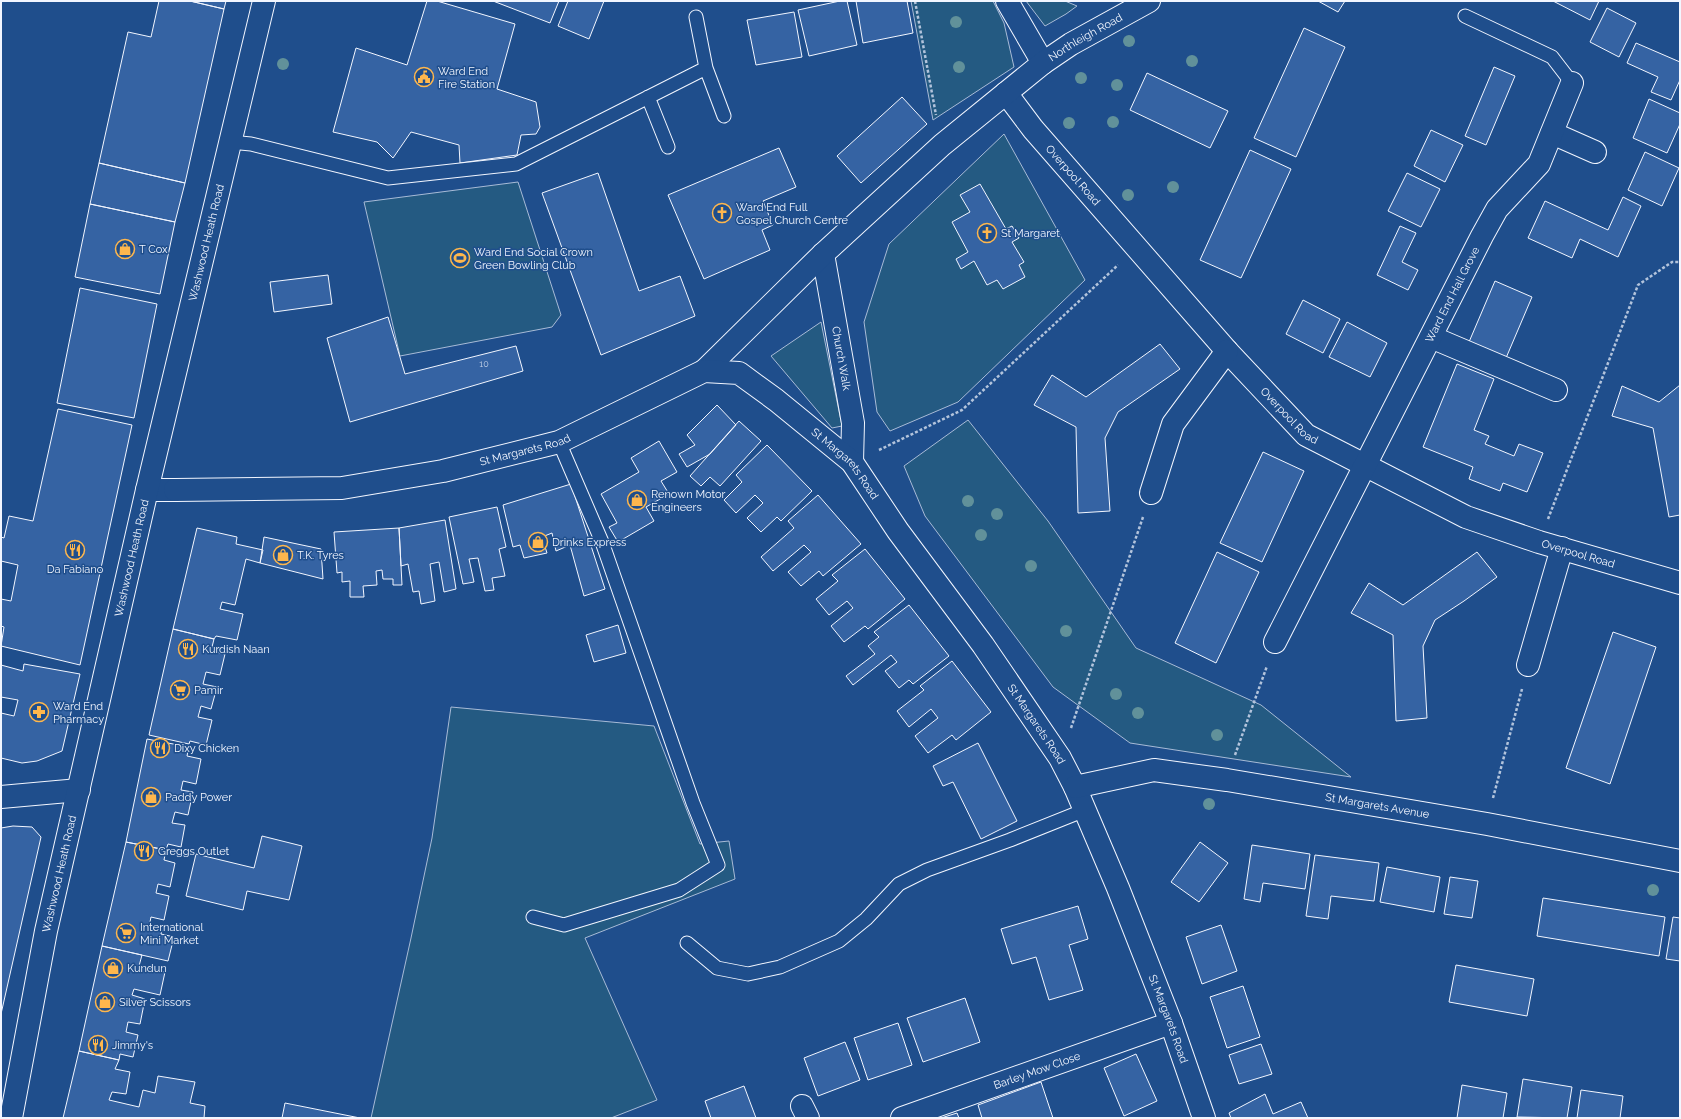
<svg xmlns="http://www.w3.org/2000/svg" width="1681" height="1119" font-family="Raleway,sans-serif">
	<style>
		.green { fill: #245a82; stroke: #a8bbd7 }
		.building { fill: #3563a3; stroke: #f2f6ff }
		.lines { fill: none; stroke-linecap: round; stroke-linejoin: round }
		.lane-casing { stroke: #f2f6ff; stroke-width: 15 }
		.street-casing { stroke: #f2f6ff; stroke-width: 24 }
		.secondary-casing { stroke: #f2f6ff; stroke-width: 24 }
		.path { stroke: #b3c4dc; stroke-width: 2.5; stroke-dasharray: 3 2; stroke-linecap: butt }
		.lane { stroke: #1f4e8c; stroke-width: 13 }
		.street { stroke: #1f4e8c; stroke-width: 22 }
		.secondary { stroke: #1f4e8c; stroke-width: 22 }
		.hedge { stroke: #97c8a6; stroke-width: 3; stroke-dasharray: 2 3; stroke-linecap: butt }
		.tree { fill: #61919a }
		.labels { text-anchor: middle; stroke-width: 3; stroke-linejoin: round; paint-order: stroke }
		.number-label { font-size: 9px; fill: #c3d1e8 }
		.street-label { font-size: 11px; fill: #f2f6ff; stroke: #1f4e8c }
		.poi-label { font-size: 11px; fill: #f2f6ff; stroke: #1f4e8c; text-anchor: start }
	</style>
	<rect width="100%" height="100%" fill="#1f4e8c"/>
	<path class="green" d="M911,1H993L1004,23L1014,67L933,120Z
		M1026,1H1065L1077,6L1066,14L1045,26Z
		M1004,134L1085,280L958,402L890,431L877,412L864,322L889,244Z
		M518,182L561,315L552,327L400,356L364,202Z
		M821,322L842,426L832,428L771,356Z
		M968,420L1048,521L1136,648L1261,705L1351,777L1130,743L1053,687L925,516L904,466Z
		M451,707L654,726L700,844L729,841L735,879L585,938L657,1100L611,1118H371L411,938L432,838Z"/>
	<path class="building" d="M159,1H190L224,9L185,183L99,163L128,32L151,37Z
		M190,1H226L224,9Z
		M427,1H437L515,24L497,89L536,102L540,127L536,134L521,135L517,155L460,163L459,145L411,132L393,158L377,142L333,132L356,48L407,65Z
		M493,1H559L550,23Z
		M568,1H604L589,39L558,26Z
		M840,1H847L857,45L809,56L798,10Z
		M856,1H907L913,33L863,43Z
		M1318,1H1345L1338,12Z
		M1553,1H1599L1590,20Z
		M1607,8L1636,23L1619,57L1590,42Z
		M794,12L802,57L756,65L747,20Z
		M1304,28L1345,47L1296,157L1254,138Z
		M1636,43L1680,62V80L1671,100L1651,92L1658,77L1627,63Z
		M1494,67L1515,76L1486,145L1465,136Z
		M1147,73L1228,111L1210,148L1130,110Z
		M902,97L927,124L861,183L837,156Z
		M1649,99L1680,113V124L1667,153L1633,138Z
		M1431,130L1463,145L1445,182L1414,166Z
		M779,148L796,187L763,201L773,225L762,230L770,250L704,279L668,195Z
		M1250,150L1291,169L1241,278L1200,260Z
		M1645,152L1679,168L1662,206L1628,190Z
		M99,163L185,183L175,222L90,204Z
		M598,173L639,291L680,276L695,316L601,355L542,193Z
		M1407,173L1440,189L1421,227L1388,211Z
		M980,184L1006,229L1012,226L1019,238L1012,242L1024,262L1019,265L1025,277L1003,289L997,280L987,285L974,261L961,269L956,259L968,252L952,222L970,212L960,195Z
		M1623,197L1641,206L1618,257L1580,239L1572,258L1528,238L1545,201L1608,230Z
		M90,204L175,222L160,294L75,277Z
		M1400,226L1416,233L1402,262L1418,270L1408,290L1377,275Z
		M328,275L332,304L274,312L270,282Z
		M1495,281L1532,297L1506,358L1469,342Z
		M80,288L157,304L134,418L57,403Z
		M1303,300L1340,319L1323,353L1286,334Z
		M388,317L405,374L516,346L523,371L350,422L327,338Z
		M1347,322L1387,343L1370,377L1329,357Z
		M1160,344L1180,369L1118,412L1105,438L1110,511L1078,513L1076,427L1034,405L1052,375L1086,397Z
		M1457,364L1494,379L1474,430L1489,436L1485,444L1514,456L1519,444L1543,453L1527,492L1503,483L1500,491L1469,479L1473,467L1423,447Z
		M1680,385V515L1669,517L1653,428L1612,416L1622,386L1659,402Z
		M717,405L736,425L710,454L687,467L679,454L695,445L687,435Z
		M58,409L132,425L80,665L1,646L4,627L1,626V599L11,601L18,565L1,561V537L4,538L9,516L33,521Z
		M739,421L761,441L720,486L710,477L701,486L690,476Z
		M659,441L677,472L661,481L669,494L646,507L654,521L618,542L609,527L617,523L601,494L639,472L631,458Z
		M767,445L812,491L781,521L777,517L761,532L747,518L763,503L755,495L736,513L724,500L742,482L736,475Z
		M1263,452L1304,471L1262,562L1220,543Z
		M571,484L605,589L584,596L570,545L556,551L552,533L542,537L547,553L524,558L520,545L513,547L503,505Z
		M818,495L861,544L823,576L819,571L801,586L788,572L811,552L804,545L773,571L761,557L794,528L788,521Z
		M497,507L506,547L499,549L505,576L492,578L494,590L485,591L478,558L469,559L474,582L463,584L449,517Z
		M445,520L456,589L444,592L439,562L430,564L435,601L421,604L419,591L413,592L408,564L401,566L399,528Z
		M197,528L237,537L236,544L263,550L260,563L246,559L235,605L222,602L220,609L243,614L237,640L216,636L214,639L173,629Z
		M399,528L402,585H393V579H383L382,570L376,571L377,585L363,586L364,597H350V581L342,582V572L337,573L334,532Z
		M264,537L321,549L323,579L260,563Z
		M865,549L905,599L868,629L865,626L844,642L831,626L853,608L847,601L829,615L816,599L838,581L832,575Z
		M1217,552L1259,572L1216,663L1175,643Z
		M1477,552L1497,577L1464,601L1435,620L1423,646L1427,718L1396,721L1393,635L1351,613L1369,583L1403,605Z
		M909,605L949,656L913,684L909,680L899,688L885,671L897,662L891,655L853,685L846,676L875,654L868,646L879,637L874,632Z
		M618,625L626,653L594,662L586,635Z
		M173,629L214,639L211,651L225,654L220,675L206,672L203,684L217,687L211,709L201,706L198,717L212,720L206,745L190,741L189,744L149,735Z
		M1613,632L1656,647L1610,784L1566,768Z
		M952,661L991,712L956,740L952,735L928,753L915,736L938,718L931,709L909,727L897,711L924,690L920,686Z
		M24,664L80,674L62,751L37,761L22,763L1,758V713L14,716L18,700L1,697V665L23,671Z
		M147,739L189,747L187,756L201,759L196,784L183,781L181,790L193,792L188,815L175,812L172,823L185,825L181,847L168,844L166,850L126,842Z
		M978,743L1017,821L981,839L953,782L943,786L933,766Z
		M13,826L32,827L41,837L1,1014V828Z
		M262,836L302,846L289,900L247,891L243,910L186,896L196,854L254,868Z
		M126,842L166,850L164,860L175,863L170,887L158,884L156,893L169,896L164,920L151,917L149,927L162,930L161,934L174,937L168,961L102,946Z
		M1200,842L1228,863L1199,902L1171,882Z
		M1252,845L1310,854L1305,889L1263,883L1260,902L1244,899Z
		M1315,855L1379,863L1374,901L1331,896L1328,919L1306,916Z
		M1387,867L1440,877L1434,912L1380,902Z
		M1450,877L1478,881L1472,918L1444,914Z
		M1543,898L1665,917L1659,956L1537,936Z
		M1078,906L1088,939L1069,945L1083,990L1049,1000L1036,957L1012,964L1001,929Z
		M1673,917L1680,918V961L1666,959Z
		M1221,925L1237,971L1202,984L1186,937Z
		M102,946L142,955L139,966L165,972L160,995L134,989L132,995L145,999L140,1024L128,1022L126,1032L138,1035L133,1057L120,1054L119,1060L79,1051Z
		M1456,965L1534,979L1527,1016L1449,1002Z
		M1243,986L1260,1037L1227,1048L1210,997Z
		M965,998L980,1042L923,1062L907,1018Z
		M898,1023L912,1065L868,1080L854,1038Z
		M845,1042L860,1080L818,1096L804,1058Z
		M1261,1044L1272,1074L1239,1084L1229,1055Z
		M79,1051L119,1060L115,1069L130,1072L126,1094L112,1092L109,1100L139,1107L143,1090L155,1093L158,1076L195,1082L190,1103L205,1106L204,1118H63Z
		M1136,1054L1157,1101L1124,1116L1104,1068Z
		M1523,1079L1572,1087L1567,1118L1517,1117Z
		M1041,1082L1053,1118H982L978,1105Z
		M1462,1085L1507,1093L1503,1118H1457Z
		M744,1086L756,1118H711L705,1101Z
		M1581,1090L1623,1096L1620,1118H1577Z
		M1265,1094L1273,1114L1301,1102L1308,1118H1231L1229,1113Z
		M285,1103L360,1118H282Z
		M957,1113L959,1118H941Z"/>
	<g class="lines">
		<defs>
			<path id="lane" d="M1465,16L1552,57L1572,83
				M696,17L706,68
				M648,97L668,147
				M230,142L251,144L388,178L516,164L706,68L724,116
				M533,917L564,925L679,890L718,865L693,803L602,542L559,442
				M687,943L717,968L748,974L780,967L839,941L866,919L899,884L927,870L1010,840L1085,810"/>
			<g id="street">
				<path d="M1007,1L1043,63"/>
				<path id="s1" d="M1006,93L1033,129L1227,351L1306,435L1466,517L1539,542L1680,583"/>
				<path d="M1552,133L1595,152"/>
				<path id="s2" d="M823,254L853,423L852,462"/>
				<path d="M1431,337L1556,390"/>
				<path id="s3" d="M704,371L823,254L942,145L1043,63L1071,44L1149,1"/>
				<path d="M147,490H175"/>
				<path d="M1151,493L1173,424L1227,351"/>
				<path id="s4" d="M1275,642L1482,236L1497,209L1539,164L1572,83"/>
				<path d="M1528,665L1562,548"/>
				<path d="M802,1106L808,1118"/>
				<path id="s5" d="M902,1118L1171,1023"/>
			</g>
			<g id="secondary">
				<path id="s6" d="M175,490L342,488L443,471L559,442L704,371L739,373L776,400L852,462L898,531L983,645L1060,758L1075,787L1118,888L1171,1023L1204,1118"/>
				<path id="s7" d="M1075,787L1154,770L1227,780L1487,824L1680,861"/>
				<path d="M1,797L79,790"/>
				<path id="s8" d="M11,1118L46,931L147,490L264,1"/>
			</g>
		</defs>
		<use href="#lane" class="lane-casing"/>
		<use href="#street" class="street-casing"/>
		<use href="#secondary" class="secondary-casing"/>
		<path class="path" d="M915,1L936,115
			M879,450L962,410L1118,265
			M1548,519L1638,285L1672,262H1680
			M1071,728L1143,517
			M1235,755L1267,666
			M1493,798L1522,689"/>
		<use href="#lane" class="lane"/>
		<use href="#street" class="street"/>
		<use href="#secondary" class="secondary"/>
		<path class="hedge" d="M1,2V1"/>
	</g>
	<g class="tree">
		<circle cx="956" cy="22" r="6"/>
		<circle cx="1129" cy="41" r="6"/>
		<circle cx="1192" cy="61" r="6"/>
		<circle cx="283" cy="64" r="6"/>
		<circle cx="959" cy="67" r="6"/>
		<circle cx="1081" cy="78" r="6"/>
		<circle cx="1117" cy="85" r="6"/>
		<circle cx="1113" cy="122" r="6"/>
		<circle cx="1069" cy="123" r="6"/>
		<circle cx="1173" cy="187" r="6"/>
		<circle cx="1128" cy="195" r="6"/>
		<circle cx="968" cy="501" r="6"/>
		<circle cx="997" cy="514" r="6"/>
		<circle cx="981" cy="535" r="6"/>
		<circle cx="1031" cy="566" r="6"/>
		<circle cx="1066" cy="631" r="6"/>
		<circle cx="1116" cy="694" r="6"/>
		<circle cx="1138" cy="713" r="6"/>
		<circle cx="1217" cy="735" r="6"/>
		<circle cx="1209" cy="804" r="6"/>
		<circle cx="1653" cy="890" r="6"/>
	</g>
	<defs>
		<symbol id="civic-ring" viewBox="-11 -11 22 22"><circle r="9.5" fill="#1f4e8c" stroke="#ffb74d" stroke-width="1.5"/><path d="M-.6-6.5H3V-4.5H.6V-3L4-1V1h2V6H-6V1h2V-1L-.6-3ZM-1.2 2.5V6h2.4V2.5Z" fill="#ffb74d"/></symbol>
		<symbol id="church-ring" viewBox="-11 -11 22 22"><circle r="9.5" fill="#1f4e8c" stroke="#ffb74d" stroke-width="1.5"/><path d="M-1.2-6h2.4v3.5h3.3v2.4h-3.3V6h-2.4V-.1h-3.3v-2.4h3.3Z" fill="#ffb74d"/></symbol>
		<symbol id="shop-ring" viewBox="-11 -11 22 22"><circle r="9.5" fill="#1f4e8c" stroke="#ffb74d" stroke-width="1.5"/><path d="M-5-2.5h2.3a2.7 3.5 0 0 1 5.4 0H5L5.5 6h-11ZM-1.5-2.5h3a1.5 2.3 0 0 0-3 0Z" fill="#ffb74d"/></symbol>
		<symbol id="stadium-ring" viewBox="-11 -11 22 22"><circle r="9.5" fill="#1f4e8c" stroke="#ffb74d" stroke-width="1.5"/><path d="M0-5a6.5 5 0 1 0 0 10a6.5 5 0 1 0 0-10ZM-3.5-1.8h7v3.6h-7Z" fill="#ffb74d"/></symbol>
		<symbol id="restaurant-ring" viewBox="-11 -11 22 22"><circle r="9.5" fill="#1f4e8c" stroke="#ffb74d" stroke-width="1.5"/><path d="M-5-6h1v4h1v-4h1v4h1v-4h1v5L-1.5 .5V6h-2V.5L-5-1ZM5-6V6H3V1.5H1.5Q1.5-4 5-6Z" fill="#ffb74d"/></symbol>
		<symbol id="supermarket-ring" viewBox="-11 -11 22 22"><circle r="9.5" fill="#1f4e8c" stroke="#ffb74d" stroke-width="1.5"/><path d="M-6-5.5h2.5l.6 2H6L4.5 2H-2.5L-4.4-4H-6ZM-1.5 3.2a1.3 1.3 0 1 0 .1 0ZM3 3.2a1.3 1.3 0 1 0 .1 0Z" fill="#ffb74d"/></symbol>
		<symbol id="pharmacy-ring" viewBox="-11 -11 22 22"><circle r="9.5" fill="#1f4e8c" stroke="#ffb74d" stroke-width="1.5"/><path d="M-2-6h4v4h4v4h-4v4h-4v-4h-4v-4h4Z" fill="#ffb74d"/></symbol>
	</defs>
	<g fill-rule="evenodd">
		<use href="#civic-ring" x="413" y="66" width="22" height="22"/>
		<use href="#church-ring" x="711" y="202" width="22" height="22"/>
		<use href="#church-ring" x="976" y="222" width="22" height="22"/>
		<use href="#shop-ring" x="114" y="238" width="22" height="22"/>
		<use href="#stadium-ring" x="449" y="247" width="22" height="22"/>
		<use href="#shop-ring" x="626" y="489" width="22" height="22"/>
		<use href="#shop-ring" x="527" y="531" width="22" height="22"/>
		<use href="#restaurant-ring" x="64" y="539" width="22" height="22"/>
		<use href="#shop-ring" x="272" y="544" width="22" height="22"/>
		<use href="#restaurant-ring" x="177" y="638" width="22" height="22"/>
		<use href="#supermarket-ring" x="169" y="679" width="22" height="22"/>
		<use href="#pharmacy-ring" x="28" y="701" width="22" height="22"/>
		<use href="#restaurant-ring" x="149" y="737" width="22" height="22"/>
		<use href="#shop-ring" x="140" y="786" width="22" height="22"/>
		<use href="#restaurant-ring" x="133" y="840" width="22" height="22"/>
		<use href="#supermarket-ring" x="115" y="922" width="22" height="22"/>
		<use href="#shop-ring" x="102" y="957" width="22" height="22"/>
		<use href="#shop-ring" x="94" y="991" width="22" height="22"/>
		<use href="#restaurant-ring" x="87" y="1034" width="22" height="22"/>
	</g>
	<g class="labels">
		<g class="number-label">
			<text x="484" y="367">10</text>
		</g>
		<g class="street-label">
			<text dy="4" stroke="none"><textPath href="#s3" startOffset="508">Northleigh Road</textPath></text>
			<text dy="4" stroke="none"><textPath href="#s1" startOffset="106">Overpool Road</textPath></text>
			<text dy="4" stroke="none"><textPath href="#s8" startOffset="897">Washwood Heath Road</textPath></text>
			<text dy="4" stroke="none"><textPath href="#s4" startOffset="390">Ward End Hall Grove</textPath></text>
			<text dy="4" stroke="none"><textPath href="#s2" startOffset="106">Church Walk</textPath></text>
			<text dy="4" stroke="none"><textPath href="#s1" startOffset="430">Overpool Road</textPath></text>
			<text dy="4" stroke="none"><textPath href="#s6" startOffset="354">St Margarets Road</textPath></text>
			<text dy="4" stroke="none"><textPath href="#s6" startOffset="726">St Margarets Road</textPath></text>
			<text dy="4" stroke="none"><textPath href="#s1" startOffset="753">Overpool Road</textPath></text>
			<text dy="4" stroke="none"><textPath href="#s8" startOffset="573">Washwood Heath Road</textPath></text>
			<text dy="4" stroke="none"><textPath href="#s6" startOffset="1050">St Margarets Road</textPath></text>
			<text dy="4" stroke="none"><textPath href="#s7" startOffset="307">St Margarets Avenue</textPath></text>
			<text dy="4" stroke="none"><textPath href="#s8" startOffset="249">Washwood Heath Road</textPath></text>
			<text dy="4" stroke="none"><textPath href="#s6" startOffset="1374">St Margarets Road</textPath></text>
			<text dy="4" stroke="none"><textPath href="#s5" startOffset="143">Barley Mow Close</textPath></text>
		</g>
		<g class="poi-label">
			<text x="438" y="75">Ward End<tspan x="438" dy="13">Fire Station</tspan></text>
			<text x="736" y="211">Ward End Full<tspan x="736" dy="13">Gospel Church Centre</tspan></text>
			<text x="1001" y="237">St Margaret</text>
			<text x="139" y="253">T Cox</text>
			<text x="474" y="256">Ward End Social Crown<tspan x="474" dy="13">Green Bowling Club</tspan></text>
			<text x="651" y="498">Renown Motor<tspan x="651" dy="13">Engineers</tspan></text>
			<text x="552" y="546">Drinks Express</text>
			<text x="297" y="559">T.K. Tyres</text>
			<text x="75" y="573" text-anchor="middle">Da Fabiano</text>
			<text x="202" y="653">Kurdish Naan</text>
			<text x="194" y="694">Pamir</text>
			<text x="53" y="710">Ward End<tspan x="53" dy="13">Pharmacy</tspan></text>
			<text x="174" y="752">Dixy Chicken</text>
			<text x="165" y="801">Paddy Power</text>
			<text x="158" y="855">Greggs Outlet</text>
			<text x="140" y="931">International<tspan x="140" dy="13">Mini Market</tspan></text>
			<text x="127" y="972">Kundun</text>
			<text x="119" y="1006">Silver Scissors</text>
			<text x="112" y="1049">Jimmy's</text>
		</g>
	</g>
	<rect width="1681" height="1119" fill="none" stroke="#f2f6ff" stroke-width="4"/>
</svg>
